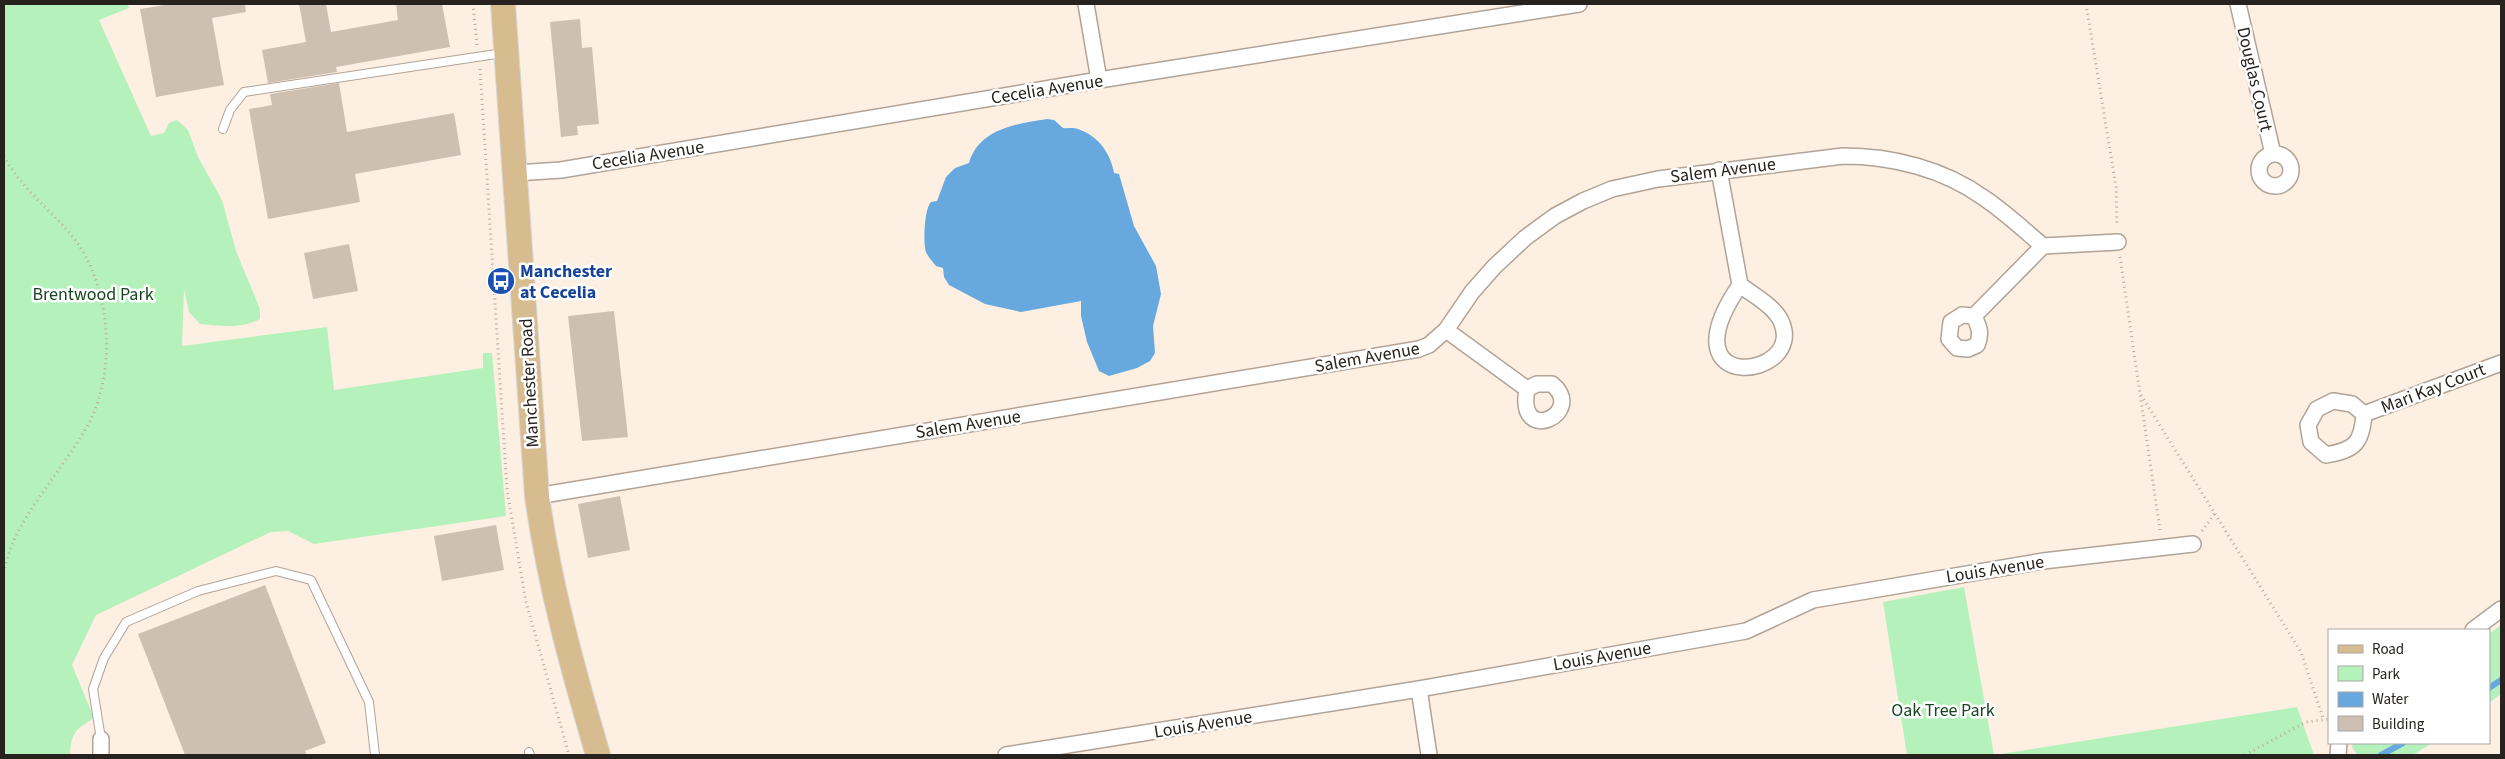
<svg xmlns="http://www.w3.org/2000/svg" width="2505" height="759" font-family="'Source Sans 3',sans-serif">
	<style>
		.green { fill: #b5f2bb }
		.water { fill: #67a8de }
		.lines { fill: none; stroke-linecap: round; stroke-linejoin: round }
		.stream { stroke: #67a8de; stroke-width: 6 }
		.building { fill: #cdc0b2 }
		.lane-casing { stroke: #b1a396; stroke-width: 10 }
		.street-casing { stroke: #b1a396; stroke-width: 18 }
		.primary-casing { stroke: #d8d7d6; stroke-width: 26 }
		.path { stroke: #b7aba0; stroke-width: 3; stroke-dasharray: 1 4; stroke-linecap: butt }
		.lane { stroke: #fff; stroke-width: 8 }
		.street { stroke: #fff; stroke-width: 15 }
		.primary { stroke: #d7bc8f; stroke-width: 24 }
		.labels { text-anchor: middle; stroke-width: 5; stroke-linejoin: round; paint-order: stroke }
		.street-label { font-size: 18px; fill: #27221d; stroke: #fff }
		.transit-label { font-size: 18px; font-weight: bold; fill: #164399; stroke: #fff; text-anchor: start }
		.park-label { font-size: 18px; fill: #194621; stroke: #fff }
	</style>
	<rect width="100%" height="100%" fill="#fdefe1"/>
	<path class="green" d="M4,4H127L129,8L99,20L151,136L164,133L169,123L177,120L188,130L198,157L222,200L236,251L260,309V319C241,329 220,326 200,324L189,312L184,289L182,346L327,327L334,390L483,368V353H492L506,516L314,544L288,531L271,532L96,615L72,665L94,718C75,729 71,734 70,755H4Z
		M1964,587L1994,755L2297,707L2314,755H1907L1883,602Z
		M2501,625V694L2489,703V634Z
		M2353,743H2432L2413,755H2357L2352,747Z"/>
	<path class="water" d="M1047,119L1054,120L1063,128C1068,129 1073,127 1078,129C1098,136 1110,152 1114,173L1119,174L1134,226L1156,266L1161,294L1153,326L1155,353L1150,361L1137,368L1109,376L1099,371L1087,342L1081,316V301L1021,312L985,304L949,285L944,277L943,268L936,266C933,262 928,257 926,252C923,244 924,209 931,202L937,201L946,177L955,168L969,163C979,129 1016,124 1047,119Z"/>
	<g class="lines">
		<path class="stream" d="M2489,688L2501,680
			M2381,755L2403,743"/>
	</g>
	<path class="building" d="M171,4H245L246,12L212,18L224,85L156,97L140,9Z
		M299,4H326L331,32L398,20L396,4H442L450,47L336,67L337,72L268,83L262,50L306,42Z
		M580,19L582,48L592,47L599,124L577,126L578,135L561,137L550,22Z
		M339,83L347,132L454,113L461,155L355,174L360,202L268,219L249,109L272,105L270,94Z
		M349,244L358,291L313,299L304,253Z
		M614,311L628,437L582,441L568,316Z
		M620,496L630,550L588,558L578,504Z
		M496,525L504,570L442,581L434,536Z
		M265,585L326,743L305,751L307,755H185L138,634Z"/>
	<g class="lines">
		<defs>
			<path id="lane" d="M223,129L230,110L244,92L503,53
				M101,739L93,689L104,658L126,622L198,591L276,571L311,580L369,702L375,755
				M529,752L530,755"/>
			<path id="street" d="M1086,4L1099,80
				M2238,4L2273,154
				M2259 170a16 16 0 1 1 32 0a16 16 0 1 1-32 0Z
				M1719,170L1740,285C1753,295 1774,306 1781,321C1808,379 1662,398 1740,285
				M516,173L561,170L1099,80L1579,4
				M1974,316L1962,315L1951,322L1949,339L1957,348L1968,349L1977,345C1982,333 1979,327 1974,316L2043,246
				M1446,330L1527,389C1516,447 1587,413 1552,384H1537L1527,389
				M2333,401L2352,404L2364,414C2362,444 2354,450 2326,455L2311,442L2308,425L2317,409Z
				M2364,414L2501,363
				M537,496L1419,349L1429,345L1446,330L1472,292L1494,267L1525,238L1555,216L1583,201L1612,189L1658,179L1843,156C1892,156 1944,169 1984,198C2005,212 2024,230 2043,246L2118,242
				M2473,630L2501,609
				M1419,689L1429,755
				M101,755V739
				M1006,755L1419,689L1746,631L1813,600L2043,561L2193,544
				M2338,755L2339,743"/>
			<path id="primary" d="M503,4L537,496C549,584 573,670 598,755"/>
		</defs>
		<use href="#lane" class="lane-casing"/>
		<use href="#street" class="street-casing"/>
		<use href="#primary" class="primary-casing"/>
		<path class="path" d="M473,4L477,45
			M2086,4L2116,187L2117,226
			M480,69L507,490L526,602L569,755
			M4,156C24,196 67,219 87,259C111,308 114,371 90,421C80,440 67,458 55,475C34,505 11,535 4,571
			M2120,257L2160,530
			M2141,395L2301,652L2323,718
			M2202,531L2215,513
			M2245,755L2306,722L2329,719"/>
		<use href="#lane" class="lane"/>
		<use href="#street" class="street"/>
		<use href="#primary" class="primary"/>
	</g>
	<defs>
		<symbol id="bus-disc" viewBox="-11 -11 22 22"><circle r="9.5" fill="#1a4fb4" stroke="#fff"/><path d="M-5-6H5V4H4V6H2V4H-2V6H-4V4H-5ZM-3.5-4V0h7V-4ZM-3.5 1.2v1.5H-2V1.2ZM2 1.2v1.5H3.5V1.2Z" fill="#fff"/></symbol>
	</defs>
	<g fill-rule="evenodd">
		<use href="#bus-disc" x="485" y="265" width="32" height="32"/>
	</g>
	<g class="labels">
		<g class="street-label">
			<text transform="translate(2255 79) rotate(77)" y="6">Douglas Court</text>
			<text transform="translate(1047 89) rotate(-9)" y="6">Cecelia Avenue</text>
			<text transform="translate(648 155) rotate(-9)" y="6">Cecelia Avenue</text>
			<text transform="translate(1723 170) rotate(-7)" y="6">Salem Avenue</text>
			<text transform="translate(1367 357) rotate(-10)" y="6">Salem Avenue</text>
			<text transform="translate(529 383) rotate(-93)" y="6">Manchester Road</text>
			<text transform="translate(2433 388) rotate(-21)" y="6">Mari Kay Court</text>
			<text transform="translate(968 424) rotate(-9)" y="6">Salem Avenue</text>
			<text transform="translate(1995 569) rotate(-9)" y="6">Louis Avenue</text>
			<text transform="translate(1602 656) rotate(-10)" y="6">Louis Avenue</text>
			<text transform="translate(1203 724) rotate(-9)" y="6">Louis Avenue</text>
		</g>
		<g class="transit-label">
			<text x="520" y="277">Manchester<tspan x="520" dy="21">at Cecelia</tspan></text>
		</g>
		<g class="park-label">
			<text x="93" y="300">Brentwood Park</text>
			<text x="1943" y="716">Oak Tree Park</text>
		</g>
	</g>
	<rect width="2505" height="759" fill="none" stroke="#27221d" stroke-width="10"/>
	<rect x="2328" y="629" width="162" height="115" fill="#ffffff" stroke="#a9a7a5"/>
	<rect x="2338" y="645" width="25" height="8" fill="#d7bc8f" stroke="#a9a7a5"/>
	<text x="2372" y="654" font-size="15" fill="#27221d">Road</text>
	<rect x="2338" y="666" width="25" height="15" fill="#b5f2bb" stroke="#a9a7a5"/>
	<text x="2372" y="679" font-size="15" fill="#27221d">Park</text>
	<rect x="2338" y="692" width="25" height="15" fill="#67a8de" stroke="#a9a7a5"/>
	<text x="2372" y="704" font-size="15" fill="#27221d">Water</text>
	<rect x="2338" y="716" width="25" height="15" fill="#cdc0b2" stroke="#a9a7a5"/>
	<text x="2372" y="729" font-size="15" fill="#27221d">Building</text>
</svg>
